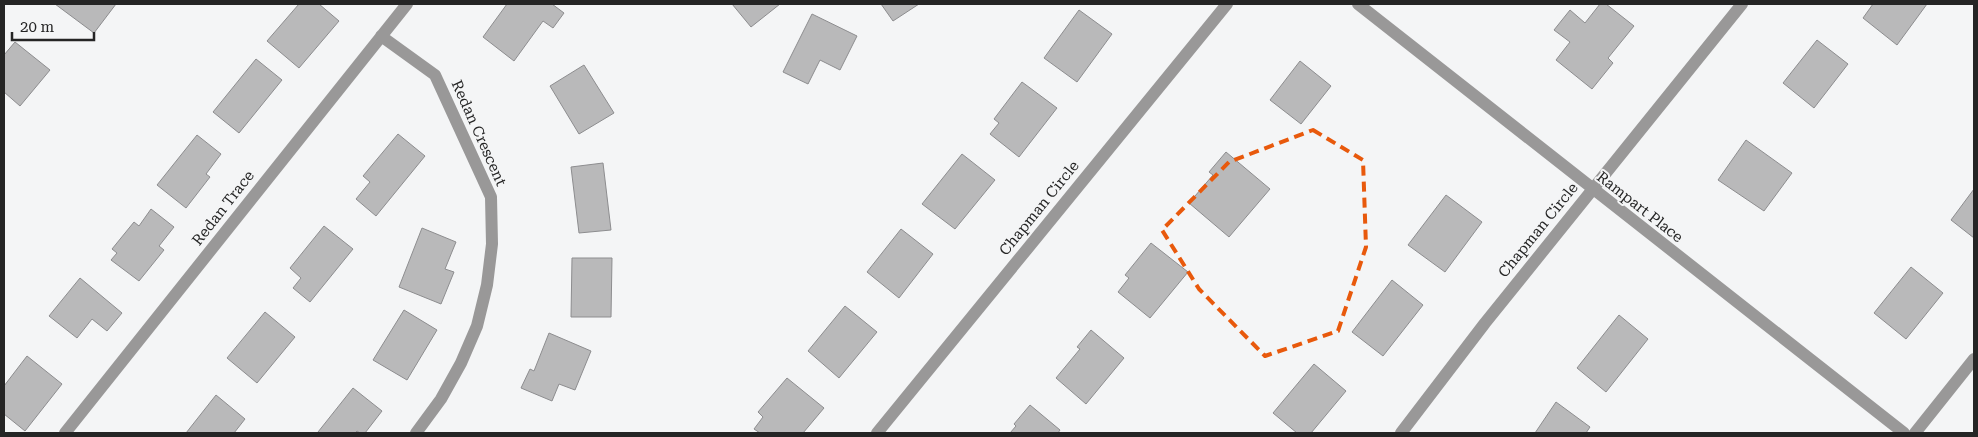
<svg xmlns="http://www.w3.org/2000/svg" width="1978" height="437" font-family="'Roboto Serif',serif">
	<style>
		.building { fill: #b9b9ba; stroke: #8d8d8f }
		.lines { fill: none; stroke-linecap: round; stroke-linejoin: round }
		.minor { stroke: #999898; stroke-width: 12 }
		.marked { fill: none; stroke: #e8590c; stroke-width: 4; stroke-dasharray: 10 6; stroke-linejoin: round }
		.labels { text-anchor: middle; stroke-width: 4; stroke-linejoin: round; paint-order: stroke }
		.street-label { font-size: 15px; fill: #252525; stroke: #f4f5f6 }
	</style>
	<rect width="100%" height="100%" fill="#f4f5f6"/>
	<path class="building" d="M55,4H116L94,33Z
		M299,4H319L339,21L299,68L267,41Z
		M507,4H552L564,13L553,28L543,21L514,61L483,37Z
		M732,4H780L751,27Z
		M881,4H919L893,21Z
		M1600,4H1606L1634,26L1608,58L1613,63L1592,89L1556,60L1570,42L1554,30L1570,10L1585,23Z
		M1873,4H1927L1897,45L1863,18Z
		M1079,10L1112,34L1077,82L1044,58Z
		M812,14L857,36L840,70L820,60L808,84L783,72Z
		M1817,40L1848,64L1814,108L1783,83Z
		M15,42L50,70L20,106L4,92V55Z
		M256,59L282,80L239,133L213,112Z
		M1300,61L1331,86L1301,124L1270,100Z
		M584,65L614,113L579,134L550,86Z
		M1022,82L1057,108L1019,157L990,134L999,123L994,119Z
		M398,134L425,156L376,216L356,199L370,182L363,176Z
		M197,135L221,154L206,174L210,177L186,208L157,185Z
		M1746,140L1792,173L1764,211L1718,180Z
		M1226,152L1270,189L1229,237L1189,203L1213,175L1209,172Z
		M962,154L995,180L955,229L922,204Z
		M603,163L611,230L579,233L571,167Z
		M1974,189V238L1951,220Z
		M1446,195L1482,222L1445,272L1408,245Z
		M151,209L174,227L159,246L164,250L139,281L111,260L117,253L112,249L134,222L139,226Z
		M324,226L353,249L310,302L293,288L301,278L290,268Z
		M422,228L456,242L445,269L454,272L441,304L399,287Z
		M901,229L933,254L899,298L867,272Z
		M1151,243L1188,272L1150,318L1118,292L1129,278L1125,275Z
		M572,258H612L611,317H571Z
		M1911,267L1943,293L1906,339L1874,313Z
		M80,278L122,313L107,331L92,319L77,338L49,316Z
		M1392,280L1423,305L1383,356L1352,332Z
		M845,306L877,332L839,378L808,351Z
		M404,310L437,330L407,380L373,360Z
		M265,312L295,337L257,383L227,358Z
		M1619,315L1648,339L1606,392L1577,368Z
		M1091,330L1124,358L1086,404L1056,378L1080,349L1077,347Z
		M549,333L591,351L575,390L559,384L552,401L521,388L530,369L534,371Z
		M27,356L62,384L25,431L4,414V386Z
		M1314,364L1346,391L1311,433H1297L1273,413Z
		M787,378L824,408L803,433H760L754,429L763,417L758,412Z
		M353,388L382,411L365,433H360L357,431L355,433H319L318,432Z
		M216,395L245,419L234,433H186Z
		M1556,402L1590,427L1586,433H1535Z
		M1030,405L1060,430L1058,433H1010L1016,426L1014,424Z"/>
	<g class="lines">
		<path class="minor" d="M1358,4L1904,433
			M381,36L435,75L491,197L492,244L487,285L477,326L461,363L441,399L416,433
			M65,433L407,4
			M877,433L1227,4
			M1401,433L1485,323L1742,4
			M1915,433L1974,359"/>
	</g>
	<path class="marked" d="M1313,130L1363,160L1366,247L1338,331L1265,356L1199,289L1162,230L1229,162Z"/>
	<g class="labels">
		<g class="street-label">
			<text transform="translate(479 133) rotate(66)" y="5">Redan Crescent</text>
			<text transform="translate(1640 207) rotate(38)" y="5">Rampart Place</text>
			<text transform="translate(223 208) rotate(-52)" y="5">Redan Trace</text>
			<text transform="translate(1039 208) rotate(-51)" y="5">Chapman Circle</text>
			<text transform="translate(1538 230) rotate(-51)" y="5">Chapman Circle</text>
		</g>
	</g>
	<rect width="1978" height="437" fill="none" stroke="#252525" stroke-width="10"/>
	<path d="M12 32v8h82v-8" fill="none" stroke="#252525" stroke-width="2.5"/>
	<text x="20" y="32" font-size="15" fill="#252525" stroke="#f4f5f6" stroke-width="4" paint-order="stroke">20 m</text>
</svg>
